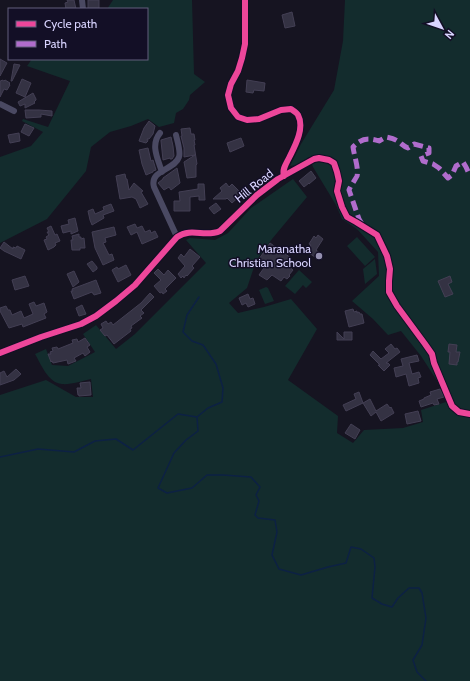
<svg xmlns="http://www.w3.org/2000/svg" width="470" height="681" font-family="Cabin,sans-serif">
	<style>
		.green { fill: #132c2d }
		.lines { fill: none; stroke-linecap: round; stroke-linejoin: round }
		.stream { stroke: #0d2144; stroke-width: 1.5 }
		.building { fill: #343243; stroke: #433f54 }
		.minor { stroke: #4a4962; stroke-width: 6 }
		.quiet { stroke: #b06ccc; stroke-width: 5; stroke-dasharray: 10 5; stroke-linecap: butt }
		.cycleway-casing { stroke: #130f26; stroke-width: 8 }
		.cycleway { stroke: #ed469a; stroke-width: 6 }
		.poi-dot { fill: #9591b1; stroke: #130f26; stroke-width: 1.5 }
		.labels { text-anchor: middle; stroke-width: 3; stroke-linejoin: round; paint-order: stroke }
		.street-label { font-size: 12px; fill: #d9d4ff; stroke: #130f26 }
		.poi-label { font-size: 12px; fill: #d9d4ff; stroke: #130f26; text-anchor: end }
	</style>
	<rect width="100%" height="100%" fill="#161421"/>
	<path class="green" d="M113,0H192L194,74L205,82L190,95L189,100L183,109L176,113L174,123L159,127L148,119L131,126L110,132L91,147L86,171L47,219L0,243V157L31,146L43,132L22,121L23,119L48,127L70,81L27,66L32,59H147V9H107Z
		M345,0H470V681H0V395L46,380L76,397H93L91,379C82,381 70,385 62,384C48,383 41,364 35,354L46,349L52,365L68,366L95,352L83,334L96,325L116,349L135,334L206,263L186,240L190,238L215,240L228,233L251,208L293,179L307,197L272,239L256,261L247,288L229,303L238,313L264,307L291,299L317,329L288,380L338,416L337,433L353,443L364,430L403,428L423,422L421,410L446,402L441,387L421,356L401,331L388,335L373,319L352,301L379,276L378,252L357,229L342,219L336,205L313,167L309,157L298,165L290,166L301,144L334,90L343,41Z
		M357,237L375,257L365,266L347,246Z
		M375,259L377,274L365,284L363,269Z
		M299,270L312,282L306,288L303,285L295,294L285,286Z
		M266,287L268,288L274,301L265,304L259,290Z"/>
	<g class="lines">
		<path class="stream" d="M197,417L208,408L222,402L223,388L216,364L203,345L192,341L183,332L187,315L199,297
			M0,457L38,449L74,452L95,441L116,439L133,450L178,414L197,417L198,431L186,440L174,453L158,488L167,493L192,488L207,475H223L251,477L260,487L256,495L259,501L255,515L258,518L275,520L277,532L272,555L279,569L301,575L328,567L346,563L351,547L361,549L374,558L375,567L372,598L382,604L392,607L398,598L409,588H419L422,593L426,618L422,645L413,660L417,672L426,681"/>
	</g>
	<path class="building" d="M67,0H74L76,9H66L65,3L68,2Z
		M88,0H99V9H88Z
		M292,12L295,26L285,28L282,15Z
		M0,59L7,63L0,76Z
		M14,64L20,65L12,81H11Z
		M22,79L31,83L25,97L16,93Z
		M2,80L4,81L5,80L10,83L9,84L10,85L7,90L4,89L0,97V81H1Z
		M247,80L265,83L264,91L254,90L253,93L246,92Z
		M33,93L36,99V100L34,102L35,103L25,108V104L20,106L18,102Z
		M25,110H39L52,111V116L41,114V117L26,118Z
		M149,121L155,126L153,134L149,139H147L148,141L146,143L139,141L144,128Z
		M25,124L34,128L29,136L21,132Z
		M190,128L191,134H194L195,140H194L195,145H194L197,164L196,165V177L187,178L184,162L195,155L184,157V148L181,136H182L181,129Z
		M19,133L20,141L10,143L8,135Z
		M171,137L173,146L174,156L172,159H170V158L163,160L161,141V140Z
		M241,138L244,146L230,152L227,143Z
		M148,148L151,161L153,160L156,170L153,171V172L146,175L142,164L139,150Z
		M177,168L180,183L171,190L169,187L164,190L158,183L163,179V178Z
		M311,171L316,178L309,184V183L304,187L299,181Z
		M125,174L126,179H127L129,190L134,183L143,191L141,192L148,204L140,208L136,199L132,197L120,199L116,176Z
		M226,183L229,187L232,184L242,194L232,203L227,198L226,199H213L222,191L220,188Z
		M198,184H204L205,200H199V196L190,197V211H174V201H180L179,192L198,189Z
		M216,203L221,209L214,214L209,208Z
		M111,204L114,211L103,215L104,218L92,225L90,220L88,211L93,209L95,214L104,210L103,207Z
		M75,218L78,231L71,234V231L63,233L61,226L69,224L68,220Z
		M135,224L137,228L142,226L145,232L150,230L151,233L155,231L158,237L142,244L137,232L131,235L127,227Z
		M51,226L55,235L57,234L60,241L55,243L56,245L54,247L48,250L44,240L47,239L46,237L49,235L47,232H49L47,228Z
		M114,227L116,235L105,238L106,242L103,243L109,255L112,254L114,260L103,265L95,248L92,232Z
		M79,234V237H81V239L84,238L85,248H80V250H72L71,240H73L72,236Z
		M318,235L323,239L316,250L321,254L318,259L306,251L311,245L309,244L314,236L316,238Z
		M4,242L13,249V247L16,248L17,246L25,250L21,259L4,251L0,248Z
		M270,243L291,258L290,260L292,261L288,266L293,270L289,275L290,276L287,279L284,277L281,281L272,275L267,280L259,275L266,265L259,259Z
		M190,249L200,257L192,266L194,268L187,276L186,275L184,278L183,276L181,278L178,274L185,266L178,258L181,254L184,257Z
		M92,261L97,267V269L93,272L87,264Z
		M126,265L131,275L118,282L112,270L117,267L118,269Z
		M158,269L164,275L168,270L176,278L165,289L167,291L163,294L162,292L160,293L154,286L161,280L154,273Z
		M74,271L79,282L73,287L67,274Z
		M25,276L29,286L15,290L12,280Z
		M450,276L452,282L448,284L453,294L445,297L438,281Z
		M96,280L101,293L94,295L93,293H92V292L74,299L71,291H73L72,289Z
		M150,293L154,297L141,310L144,313L140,316L142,318L131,326L132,328L130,329L131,331L114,344L107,335L105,336L100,330L103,328L101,324L106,321L108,324L111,322L113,325L141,303Z
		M248,294L250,299L253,298L255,304L248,307L246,303L242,305L239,298Z
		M34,302L36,306L44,303L47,312L44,314L46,318L23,327L22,324L9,328L0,311V308L6,306L8,310H10L12,315L21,311L24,318L33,314L29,304Z
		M82,305L86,314L79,316L76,308Z
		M353,309L354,312L357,311V313L359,312L360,314H362L364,323L349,327L345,311Z
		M337,332L344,339V332H352V340H337Z
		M85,338L90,345L87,347L90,352L85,356L83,353L74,358L76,361L68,364L67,360L53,363L52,361L51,362L48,354H51L50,352L53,351L52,348L57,347L58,349L73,343L72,340L77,339L78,342Z
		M391,344L395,349L397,348L400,352L386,363H388L390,365L384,371L378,365H380L370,355L373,351L381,359L389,353L385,349Z
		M449,344L457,345L456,352H460L458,362H457V365L449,364L450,352H448Z
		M417,355L419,361L409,363L412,374L419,372L421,377L418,378L419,383L409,386L406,374L396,377L394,368L403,366L401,359Z
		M16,369L21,374L14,380L0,385V373L4,371L7,377Z
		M90,382L91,395L79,396V395H78L77,388H81L80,383Z
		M440,389L444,397L437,399L439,404L434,405L433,403L421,407L419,401L424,399V398L431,395L430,392Z
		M359,392L363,403L370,399L376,411L387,404L390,408L391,407L394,413L381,421L376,412L371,416L363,403L346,411L343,405L356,399L354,394Z
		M418,411L421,421L407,424L405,414Z
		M351,424L360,430L355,439L345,433Z"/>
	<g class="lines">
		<path class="minor" d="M82,0L83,9
			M245,0V44L242,58L238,71L231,84L228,95L231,108L238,117L247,120L259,119L281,110L291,109C294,111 297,113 298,115C305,128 295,146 289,158C286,164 282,169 284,176
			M0,104L14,111
			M160,133C150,145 158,159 162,172
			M176,135C177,140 181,152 179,157C175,170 149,170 154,187L177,237
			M0,353L41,337L81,324L96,316L116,301L135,285L177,237C192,227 205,238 220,231L257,195L278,179L314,159L319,158L329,160L334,163L337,172L339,181L337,191L342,207L347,217L356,222L377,235L387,256L390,269L389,281V292L397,306L425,344L432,354L434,363L452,406L459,412L470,414"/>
		<path class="quiet" d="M362,224L359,219L349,190C351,185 355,180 357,176C359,169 354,155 353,147C361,139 367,137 379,141L386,137C391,138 395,139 399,142C402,144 403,146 408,148L414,144L429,148V153L421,156L423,161L433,164L439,168L448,178L452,175L456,166L463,162L466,167L470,176"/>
		<defs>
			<path id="cycleway" d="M245,0V44L242,58L238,71L231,84L228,95L231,108L238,117L247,120L259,119L281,110L291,109C294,111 297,113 298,115C305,128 295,146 289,158C286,164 282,169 284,176
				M0,353L41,337L81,324L96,316L116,301L135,285L177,237C192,227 205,238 220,231L257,195L278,179L314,159L319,158L329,160L334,163L337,172L339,181L337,191L342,207L347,217L356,222L377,235L387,256L390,269L389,281V292L397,306L425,344L432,354L434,363L452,406L459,412L470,414"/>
		</defs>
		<use href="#cycleway" class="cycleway-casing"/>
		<use href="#cycleway" class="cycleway"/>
	</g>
	<circle class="poi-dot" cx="319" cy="256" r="4"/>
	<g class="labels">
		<g class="street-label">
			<text transform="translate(254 186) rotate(-39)" y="4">Hill Road</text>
		</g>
		<g class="poi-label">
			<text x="311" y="253">Maranatha<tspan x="311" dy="14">Christian School</tspan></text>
		</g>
	</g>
	<rect x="8" y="8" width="140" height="52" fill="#130f26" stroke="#625e7d"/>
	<rect x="16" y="21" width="20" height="6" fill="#ed469a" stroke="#625e7d"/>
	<text x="44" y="28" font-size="12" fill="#d9d4ff">Cycle path</text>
	<rect x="16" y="41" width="20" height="6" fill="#b06ccc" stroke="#625e7d"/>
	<text x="44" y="48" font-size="12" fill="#d9d4ff">Path</text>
	<g transform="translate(442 28) rotate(130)" stroke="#130f26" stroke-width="3" paint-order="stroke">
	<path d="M0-3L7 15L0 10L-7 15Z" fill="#d9d4ff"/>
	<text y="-6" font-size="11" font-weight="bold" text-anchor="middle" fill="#d9d4ff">N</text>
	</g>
</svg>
